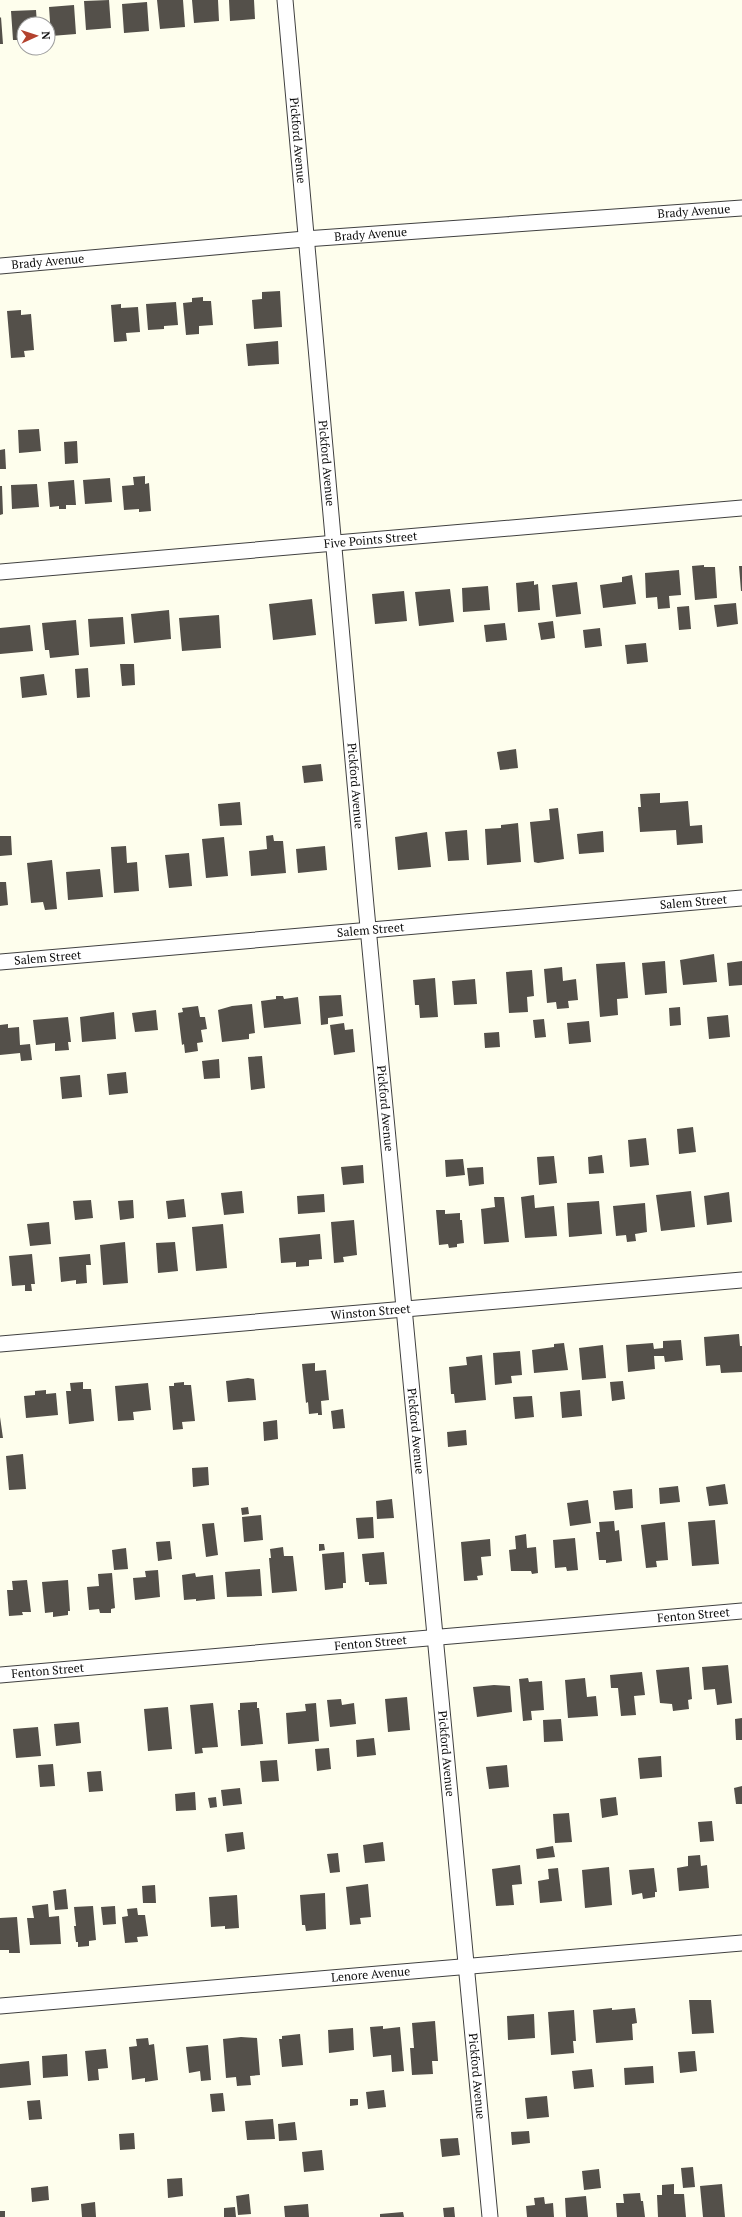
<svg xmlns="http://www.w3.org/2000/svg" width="742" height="2217" font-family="'PT Serif',serif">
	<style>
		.building { fill: #54504a }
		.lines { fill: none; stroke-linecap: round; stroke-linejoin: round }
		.street-casing { stroke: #404040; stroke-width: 17 }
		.street { stroke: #fff; stroke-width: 15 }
		.labels { text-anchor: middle; stroke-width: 4; stroke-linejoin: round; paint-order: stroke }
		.street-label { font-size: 12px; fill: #0d0d0d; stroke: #fff }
	</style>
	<rect width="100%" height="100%" fill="#fefeed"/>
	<path class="building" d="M109,0L111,28L86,30L84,1Z
		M157,0H183L185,27L160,29Z
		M192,0H218L219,21L194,23Z
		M229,0H254L255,19L230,21Z
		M147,2L149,31L124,33L122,4Z
		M74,5L76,34L51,36L49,7Z
		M36,10L37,24H24V40H13L11,11Z
		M1,17L3,44H0V18Z
		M280,291L282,327L254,329L252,300L262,299V292Z
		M203,297V301H211L213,325L199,326V334L186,335L183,303L192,302V298Z
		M176,302L178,325L164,326V329L148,330L146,304Z
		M121,304V308L138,307L140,332L126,333L127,341L114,342L111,305Z
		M21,310V315L31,314L34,350L24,351L25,357L11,358L7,311Z
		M278,341L279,364L248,366L246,344Z
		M39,429L41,451L19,453L18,430Z
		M77,441L78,463L65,464L64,442Z
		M5,449L6,469H0V450Z
		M145,476V484L149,483L151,511L139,512V509L124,510L122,486L134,485L133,477Z
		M110,478L112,502L85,504L83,480Z
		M74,480L76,505H66V509H59V506L50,507L48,482Z
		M37,484L39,507L12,509L11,485Z
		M0,486H2L3,514L0,515Z
		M704,565V567H715L717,598L695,600L692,566Z
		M739,566H742V591H741Z
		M679,570L681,595L669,596L670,608L658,609L657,597L646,598L645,573Z
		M632,575L636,604L603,608L600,585L622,582V577Z
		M534,581V585L538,584L540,610L518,612L516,583Z
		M577,582L581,614L556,617L552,585Z
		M488,586L490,610L463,612L462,588Z
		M450,589L454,622L419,626L415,592Z
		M404,591L407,621L375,624L372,594Z
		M312,599L316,635L273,640L269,604Z
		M736,603L738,624L717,627L714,605Z
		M689,606L691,629L679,630L677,607Z
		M169,610L171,639L134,643L131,614Z
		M219,615L221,648L182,651L179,618Z
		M123,617L125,644L90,647L88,619Z
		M76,620L79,655L50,658L49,650H45L42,623Z
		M553,621L555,638L541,640L538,623Z
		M505,623L507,640L486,642L484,625Z
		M30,625L33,651L0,654V628Z
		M600,628L602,646L585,648L583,630Z
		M646,643L648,662L627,664L625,645Z
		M120,664H134L135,685L122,686Z
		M88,668L90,697L77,698L75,669Z
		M44,674L47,695L22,698L20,677Z
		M516,749L518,768L500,770L497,752Z
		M321,764L323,781L304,783L302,766Z
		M660,793V803L688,801L690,826L702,825L703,843L677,845L676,830L640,832L638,807H641L640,794Z
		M240,802L242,825L220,826L218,804Z
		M558,808L564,859L538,863L534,862L530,822L550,820L549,809Z
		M518,823L521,862L487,865L485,829L501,828V825Z
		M467,830L469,860L448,861L445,832Z
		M603,831L604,852L579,854L577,834Z
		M427,832L431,867L398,870L395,837Z
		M273,835L274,841H283L286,873L251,876L249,851L267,849L266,836Z
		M0,836H11L12,855L0,856Z
		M224,837L228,876L206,878L202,839Z
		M126,846L127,863L137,862L139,891L114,893L111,847Z
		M325,846L327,870L298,873L296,849Z
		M189,853L192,886L169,888L165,855Z
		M52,860L57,909L45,910L43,902L31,903L27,863Z
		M100,869L103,897L68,900L66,872Z
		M0,882H6L8,905L0,906Z
		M714,954L717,982L683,985L680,960Z
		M665,961L667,993L645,995L642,963Z
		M742,961V985L729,986L727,963Z
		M625,962L628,998L617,999L618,1015L600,1017L596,964Z
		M562,967L563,981L576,979L578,1000L568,1001L569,1008L557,1009L556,1002L547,1003L544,969Z
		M532,970L534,996L527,997L528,1012L509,1013L506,972Z
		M435,978L438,1017L420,1018L419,1005H415L413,980Z
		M475,979L477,1004L454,1005L452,981Z
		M341,995L343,1016L328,1018V1024L321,1025L319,996Z
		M276,996H283L284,999L298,997L301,1024L264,1028L261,1001L276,999Z
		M252,1004L255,1033L249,1034V1039L222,1042L218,1010L232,1006Z
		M198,1006L200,1017H205L207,1029L201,1030L203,1042L197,1043L198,1051L185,1053L184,1044L182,1045L178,1013L183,1012L182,1008Z
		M680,1007L681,1025L670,1026L669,1008Z
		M156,1010L158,1030L135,1032L132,1013Z
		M114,1012L116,1039L82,1042L80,1017Z
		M728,1015L730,1037L709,1039L707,1017Z
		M68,1017L71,1042H68L69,1050L55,1051V1043L36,1045L33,1020Z
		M544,1019L546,1037L535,1038L533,1020Z
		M589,1021L591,1042L569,1044L567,1023Z
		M344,1023L345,1030L353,1029L355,1052L334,1055L330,1025Z
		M8,1024V1028L19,1027L20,1045L30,1044L32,1060L21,1061L20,1053L0,1055V1025Z
		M499,1032L500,1047L485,1048L484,1033Z
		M262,1056L265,1088L251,1090L248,1057Z
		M219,1059L220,1078L204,1079L202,1061Z
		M126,1072L128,1093L109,1095L107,1074Z
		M80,1075L82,1097L62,1099L60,1077Z
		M693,1127L696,1152L679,1154L677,1129Z
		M646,1138L649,1165L630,1167L628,1140Z
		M602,1155L604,1173L589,1174L588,1157Z
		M554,1156L557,1183L539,1185L537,1157Z
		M463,1159L465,1175L446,1177L445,1160Z
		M363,1165L364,1183L343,1185L341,1167Z
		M483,1167L484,1184L469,1186L467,1168Z
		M242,1191L244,1213L224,1215L221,1193Z
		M691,1191L695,1227L661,1231L656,1195Z
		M729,1192L732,1222L707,1225L704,1196Z
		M324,1194L325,1212L298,1214L297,1196Z
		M534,1195L535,1208L554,1206L557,1236L525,1238L521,1197Z
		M494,1197H504L509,1242L484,1244L481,1209L495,1207Z
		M184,1199L186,1217L168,1219L166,1201Z
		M91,1200L93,1218L75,1220L73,1201Z
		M133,1200L134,1218L120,1220L118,1201Z
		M599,1201L602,1234L569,1237L567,1203Z
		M645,1203L647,1232L635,1234L636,1241L627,1242L626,1235L616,1236L613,1206Z
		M436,1210H445V1214L460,1213V1220H462L464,1243L457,1244V1247L449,1248L448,1244L439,1245Z
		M354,1220L357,1255L343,1257L344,1262L334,1263L331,1222Z
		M49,1222L51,1244L30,1246L27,1224Z
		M223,1224L227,1268L196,1271L192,1227Z
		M320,1234L322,1259L309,1260V1266L296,1267V1262L281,1263L279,1238Z
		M125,1242L128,1283L103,1285L100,1245Z
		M175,1242L178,1271L158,1273L156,1243Z
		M32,1254L35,1284H31L32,1291H25V1285L12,1286L9,1256Z
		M90,1254L91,1265H86L87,1283L76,1284V1280L61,1282L59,1257Z
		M739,1334L740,1346H742V1372L721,1373L720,1365L706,1366L704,1337Z
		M681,1340L683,1360L665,1362L664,1356H654L655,1369L628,1372L626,1345L653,1343L654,1349L663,1348V1341Z
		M564,1343L568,1370L534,1373L532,1350L554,1347V1344Z
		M603,1345L606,1378L582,1380L579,1348Z
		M520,1351L522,1375L511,1376L512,1383L495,1385L493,1353Z
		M482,1355L486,1400L455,1403L454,1394H451L449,1367L467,1365L466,1357Z
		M315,1363V1371L326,1370L329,1400L321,1401L322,1415H318V1413L309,1414L308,1402L306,1403L302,1364Z
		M248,1378L254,1379L256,1400L228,1402L226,1381Z
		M623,1381L625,1399L612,1401L610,1382Z
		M83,1382V1389H91L94,1421L69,1424L66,1391H71L70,1383Z
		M184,1382V1385H191L195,1421L182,1422L183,1429L173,1430L169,1386H174V1383Z
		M148,1383L151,1410L133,1412L134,1420L118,1421L115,1386Z
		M46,1390V1394L56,1393L58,1415L26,1418L24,1396L35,1395V1391Z
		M580,1390L582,1416L562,1418L560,1392Z
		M532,1396L534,1417L515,1419L513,1397Z
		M343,1409L345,1428L333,1429L331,1411Z
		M0,1417L3,1438H0Z
		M277,1420L278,1439L264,1441L263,1422Z
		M466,1430L467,1445L448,1447L447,1432Z
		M23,1454L26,1489L9,1490L6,1456Z
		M208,1467L209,1485L193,1487L192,1468Z
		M725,1484L728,1504L709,1506L706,1487Z
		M678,1486L680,1502L660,1504L659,1488Z
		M632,1489L633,1508L615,1510L613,1491Z
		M392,1499L394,1518L377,1519L376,1501Z
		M588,1500L591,1523L570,1526L567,1503Z
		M248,1507L249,1514L242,1515L241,1508Z
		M261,1515L263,1540L244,1542L242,1517Z
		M373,1517L374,1538L358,1539L356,1518Z
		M715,1520L719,1564L692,1566L688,1522Z
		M614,1521L615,1531L619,1530L622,1561L606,1563V1560H599L596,1532H600L599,1522Z
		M665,1522L668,1560L656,1561L657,1567L646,1568L641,1525Z
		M214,1523L218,1555L206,1557L202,1524Z
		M526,1534L527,1548L536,1547L538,1573L532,1574L531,1571H511L509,1550L516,1549L515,1536Z
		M575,1538L578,1570L567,1571L566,1567L555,1568L553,1540Z
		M490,1539L491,1556L481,1557L483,1575L477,1576L478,1580L464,1581L461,1542Z
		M170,1541L172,1559L158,1561L156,1542Z
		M319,1544H324L325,1550L319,1551Z
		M283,1547L284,1556H293L297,1591L272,1593L269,1558H271L270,1549Z
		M126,1548L128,1569L114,1570L112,1550Z
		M344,1552L346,1583H343V1588L325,1590L322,1554Z
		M384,1552L387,1584L369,1585V1582H365L362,1554Z
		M260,1569L262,1596L227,1597L225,1572Z
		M158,1570L160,1597L135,1600L133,1578L146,1577L145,1571Z
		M112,1573L115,1608L111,1609V1613H100L99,1609L89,1610L87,1587L99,1586L98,1574Z
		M195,1573L196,1577L213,1575L215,1599L196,1601V1599L184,1600L182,1575Z
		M27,1580L31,1612H22L23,1615L9,1616L7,1590H13L12,1581Z
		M68,1580L70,1611H68V1615L53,1617V1612L45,1613L42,1582Z
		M728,1665L732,1703L717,1705L715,1689L704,1690L702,1667Z
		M689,1667L692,1699L688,1700L689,1709L673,1711L672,1704L660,1703L656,1670Z
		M642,1672L645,1695L634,1696L636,1715L621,1716L618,1688H611L610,1675Z
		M528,1678L529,1682L542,1681L544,1710L531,1711L532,1720L523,1721L519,1679Z
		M585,1678L587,1697L596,1696L598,1716L568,1718L565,1680Z
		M494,1685L510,1686L512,1712L477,1717L473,1687Z
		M407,1697L410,1730L388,1732L385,1699Z
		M341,1699L342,1705L354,1703L356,1724L330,1727L327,1700Z
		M257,1702V1708H259L263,1744L241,1746L238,1710H240V1703Z
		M213,1703L218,1747L202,1748L203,1753L195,1754L190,1705Z
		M316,1703L319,1741L288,1744L286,1713L306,1711L305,1704Z
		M168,1707L172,1749L148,1751L144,1709Z
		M742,1718V1740H736L735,1719Z
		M561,1719L563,1741L544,1742L543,1720Z
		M79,1722L81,1743L56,1746L54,1724Z
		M38,1727L41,1756L16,1758L13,1729Z
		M374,1738L376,1755L357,1757L356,1740Z
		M329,1748L331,1769L317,1771L315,1749Z
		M661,1756L662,1777L640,1779L638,1758Z
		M277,1760L279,1781L262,1782L260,1761Z
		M53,1764L55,1786L40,1787L38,1765Z
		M507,1765L509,1787L489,1789L486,1767Z
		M101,1771L103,1791L89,1792L87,1772Z
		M742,1786V1804H736L734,1788Z
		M240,1788L242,1804L223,1806L221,1790Z
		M195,1792L196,1810L176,1811L175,1794Z
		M216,1797L217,1807L210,1808L208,1798Z
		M616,1797L618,1815L602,1818L600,1799Z
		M569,1813L572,1842L555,1843L553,1814Z
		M712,1821L714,1841L700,1842L698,1822Z
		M243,1832L245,1849L227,1852L225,1834Z
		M383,1842L385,1861L365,1863L363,1845Z
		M553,1846L555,1857L537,1859L536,1849Z
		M338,1853L340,1872L330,1873L327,1854Z
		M700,1855L701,1866L707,1865L709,1888L679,1891L677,1868L688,1866V1856Z
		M520,1865L522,1884L512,1885L514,1905L496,1906L492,1869Z
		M609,1867L612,1905L585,1908L582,1870Z
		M558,1868L562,1901L540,1903L538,1881L549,1879L548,1869Z
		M654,1868L657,1892H655V1897L643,1899L642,1893L632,1895L629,1870Z
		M368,1884L371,1917L360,1918L361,1924L350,1925L346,1887Z
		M155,1885L156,1903H143L142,1886Z
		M66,1889L68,1909L55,1910L53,1891Z
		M325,1893L326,1929L306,1931L305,1925H302L300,1895Z
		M237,1895L239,1928L225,1929V1926L211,1927L209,1897Z
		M48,1904L49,1917L59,1916L61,1944L30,1945L27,1918H34L32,1906Z
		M93,1906L96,1940L89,1941V1946L78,1947V1942H76L74,1926H76L74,1907Z
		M115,1906L116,1924L103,1925L101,1907Z
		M137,1908L138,1915H145L148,1936L137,1937L138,1942L125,1943L122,1917L128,1916L127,1909Z
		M17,1917L20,1953H9V1950H0V1918Z
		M689,2000H711L714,2033L692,2034Z
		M612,2008V2010L635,2008L637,2023L632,2024L633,2040L596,2043L593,2010Z
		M574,2010L576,2041H573L574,2053L551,2055L548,2012Z
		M534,2014L535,2038L508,2040L507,2016Z
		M435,2021L438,2061H432L433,2074L412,2075L410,2048H414L412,2023Z
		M383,2026V2029L400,2027L404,2071L392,2072L391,2055L373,2057L370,2027Z
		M353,2028L354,2050L329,2053L328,2030Z
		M300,2034L303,2065L282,2067L279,2039H282V2036Z
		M241,2037L257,2038L260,2075L250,2076L251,2085L237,2086L236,2077L226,2078L223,2039Z
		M148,2038L149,2045L154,2044L158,2080L145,2082V2078L132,2080L129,2047L137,2046L136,2039Z
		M208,2045L211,2080L201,2081L200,2071L189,2073L186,2047Z
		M106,2049L108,2068L98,2069L99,2080L88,2081L85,2051Z
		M695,2051L697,2071L680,2073L678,2052Z
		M67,2054L68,2076L43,2078L42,2056Z
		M29,2061L31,2085L0,2088V2064Z
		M653,2066L654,2083L625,2085L624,2068Z
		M592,2069L594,2087L574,2089L572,2071Z
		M384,2090L386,2107L368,2109L366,2092Z
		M223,2093L225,2111L212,2112L210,2094Z
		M547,2096L549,2117L527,2119L525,2098Z
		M350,2099H358V2105L350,2106Z
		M40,2100L42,2119L29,2120L27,2101Z
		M273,2119L275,2139L247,2140L245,2121Z
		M295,2122L297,2140L279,2141L278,2124Z
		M529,2131L530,2143L512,2145L511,2132Z
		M134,2133L135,2149L120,2150L119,2134Z
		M458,2138L460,2155L442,2157L440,2139Z
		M322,2150L324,2170L304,2172L302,2152Z
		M693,2167L695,2187L683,2188L681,2168Z
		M599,2169L601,2188L584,2190L582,2171Z
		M182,2178L183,2196L168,2198L167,2179Z
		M674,2184V2194H684L686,2217H658L657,2195H662V2185Z
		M722,2184L725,2217H703L700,2186Z
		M48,2186L49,2200L32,2202L31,2188Z
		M640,2193L641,2201H643L645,2217H617L616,2203H624L623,2194Z
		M249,2194L251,2214L238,2215L236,2196Z
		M586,2196L588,2217H566L565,2198Z
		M544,2197L545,2204L553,2203L554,2217H527L526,2206L535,2205L534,2198Z
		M95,2202L96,2217H82L81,2204Z
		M308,2204L309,2217H285L284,2206Z
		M235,2207L236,2217H224V2208Z
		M454,2207L455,2217H444L443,2208Z
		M0,2211H5V2217H0Z
		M403,2212L404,2217H380V2214Z"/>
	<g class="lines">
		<defs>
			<g id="street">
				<path id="s1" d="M285,0L366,906L490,2217"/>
				<path id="s2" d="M0,266L305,239L742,208"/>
				<path id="s3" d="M0,572L742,508"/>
				<path id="s4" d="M0,962L742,898"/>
				<path id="s5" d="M0,1344L742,1280"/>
				<path id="s6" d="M0,1675L742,1611"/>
				<path id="s7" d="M0,2006L742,1943"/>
			</g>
		</defs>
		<use href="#street" class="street-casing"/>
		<use href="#street" class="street"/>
	</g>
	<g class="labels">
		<g class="street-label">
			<text dy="4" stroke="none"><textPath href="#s1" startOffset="141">Pickford Avenue</textPath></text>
			<text dy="4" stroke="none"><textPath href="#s2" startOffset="696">Brady Avenue</textPath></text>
			<text dy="4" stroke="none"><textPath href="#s2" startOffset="372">Brady Avenue</textPath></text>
			<text dy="4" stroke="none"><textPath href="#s2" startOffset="48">Brady Avenue</textPath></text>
			<text dy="4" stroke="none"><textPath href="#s1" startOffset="465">Pickford Avenue</textPath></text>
			<text dy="4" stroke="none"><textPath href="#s3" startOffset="372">Five Points Street</textPath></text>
			<text dy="4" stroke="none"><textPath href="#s1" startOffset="789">Pickford Avenue</textPath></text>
			<text dy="4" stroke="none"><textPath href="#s4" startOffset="696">Salem Street</textPath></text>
			<text dy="4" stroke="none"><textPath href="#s4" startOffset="372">Salem Street</textPath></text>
			<text dy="4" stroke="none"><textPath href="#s4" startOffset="48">Salem Street</textPath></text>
			<text dy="4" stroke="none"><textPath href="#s1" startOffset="1113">Pickford Avenue</textPath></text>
			<text dy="4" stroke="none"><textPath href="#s5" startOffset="372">Winston Street</textPath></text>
			<text dy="4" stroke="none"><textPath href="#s1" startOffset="1437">Pickford Avenue</textPath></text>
			<text dy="4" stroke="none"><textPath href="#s6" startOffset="696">Fenton Street</textPath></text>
			<text dy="4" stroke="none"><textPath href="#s6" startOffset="372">Fenton Street</textPath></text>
			<text dy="4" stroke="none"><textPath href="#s6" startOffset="48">Fenton Street</textPath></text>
			<text dy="4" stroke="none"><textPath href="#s1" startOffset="1761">Pickford Avenue</textPath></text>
			<text dy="4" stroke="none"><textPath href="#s7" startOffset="372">Lenore Avenue</textPath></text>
			<text dy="4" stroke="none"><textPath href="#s1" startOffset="2085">Pickford Avenue</textPath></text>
		</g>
	</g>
	<g transform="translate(36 36) rotate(87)"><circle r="19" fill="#ffffff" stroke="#9e9e9e"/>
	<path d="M0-3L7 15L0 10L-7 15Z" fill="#b3422e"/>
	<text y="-6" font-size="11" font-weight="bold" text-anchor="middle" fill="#0d0d0d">N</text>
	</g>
</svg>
